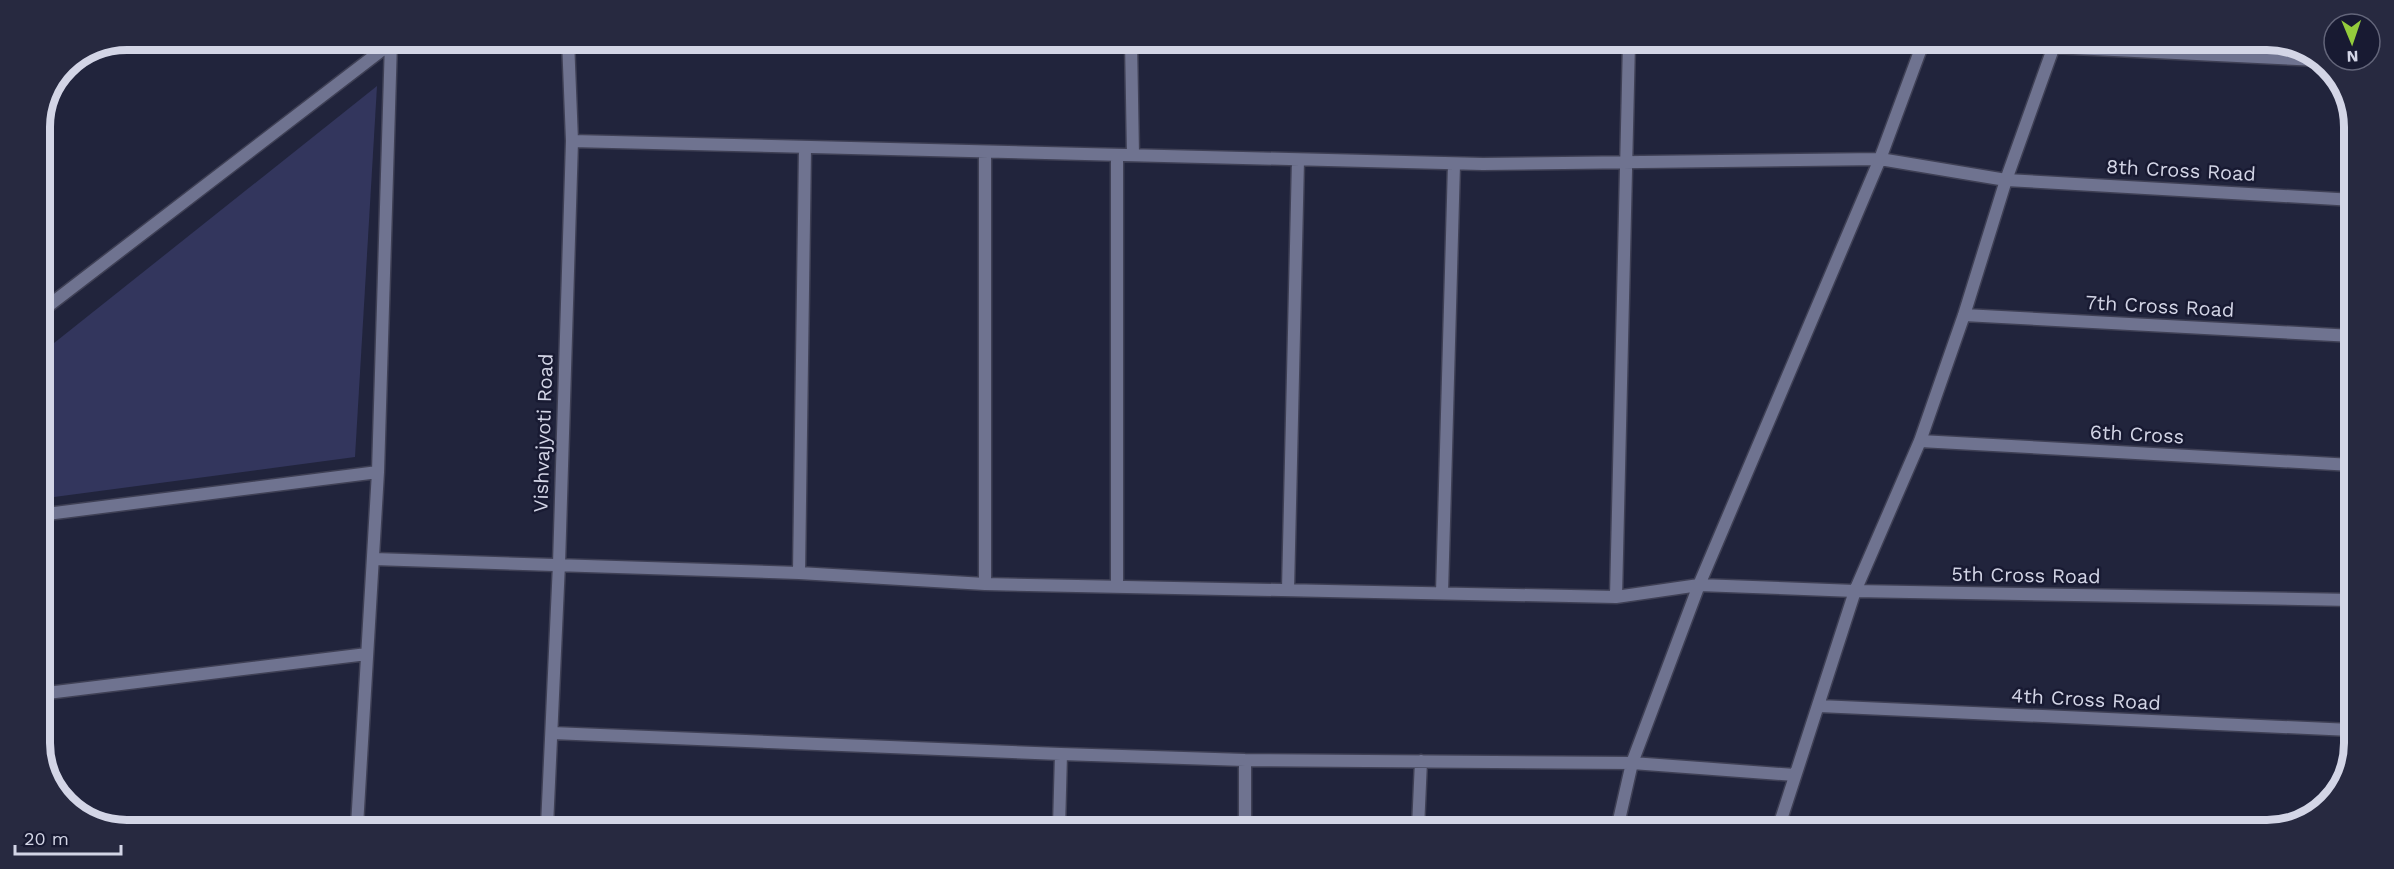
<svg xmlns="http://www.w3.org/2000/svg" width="2394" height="869" font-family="'Work Sans',sans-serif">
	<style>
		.green { fill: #33365d }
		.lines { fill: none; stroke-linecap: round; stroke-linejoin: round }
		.minor-casing { stroke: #3f4055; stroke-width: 15 }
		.minor { stroke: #6f7390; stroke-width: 12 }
		.labels { text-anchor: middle; stroke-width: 5; stroke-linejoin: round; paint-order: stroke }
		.street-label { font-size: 20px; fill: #d3d5e6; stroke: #181a32 }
		.rim { fill: none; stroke: #d3d5e6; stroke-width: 8 }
	</style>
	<rect width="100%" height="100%" fill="#21243c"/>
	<path class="green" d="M377,86L355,457L39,499V355Z"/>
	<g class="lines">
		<defs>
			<path id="minor" d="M1131,41L1133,155
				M2053,47L2319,60
				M572,141L1483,164L1880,159L2006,180L2354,200
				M39,313L395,40
				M1964,315L2353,336
				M1920,441L2352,465
				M39,515L378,472
				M374,559L799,573L985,584L1616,597L1699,585L1855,591L2352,600
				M799,573L805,148
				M985,584V152
				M1117,586V155
				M1288,590L1298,160
				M1442,593L1454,164
				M1616,597L1629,42
				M39,694L367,654
				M1819,706L2351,730
				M552,733L1061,754L1245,760L1632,763L1795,775
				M357,826L378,472L391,42
				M547,826L559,564L572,141L568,40
				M1059,827L1061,754
				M1245,828V760
				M1418,828L1421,761
				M1617,829L1632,763L1699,585L1880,159L1923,43
				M1778,829L1855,591L1920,441L1964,315L2006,180L2055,43"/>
		</defs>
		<use href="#minor" class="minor-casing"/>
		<use href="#minor" class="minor"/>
	</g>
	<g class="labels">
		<g class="street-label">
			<text transform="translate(2181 170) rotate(3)" y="7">8th Cross Road</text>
			<text transform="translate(2160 306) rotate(3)" y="7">7th Cross Road</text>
			<text transform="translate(543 433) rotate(-88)" y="7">Vishvajyoti Road</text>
			<text transform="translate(2137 434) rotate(3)" y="7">6th Cross</text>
			<text transform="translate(2026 575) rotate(1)" y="7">5th Cross Road</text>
			<text transform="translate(2086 699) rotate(3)" y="7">4th Cross Road</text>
		</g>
	</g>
	<path d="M0 0H2394V869H0ZM127 50H2267A77 77 0 0 1 2344 127V743A77 77 0 0 1 2267 820H127A77 77 0 0 1 50 743V127A77 77 0 0 1 127 50Z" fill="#272940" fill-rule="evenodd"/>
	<path class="rim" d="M127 50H2267A77 77 0 0 1 2344 127V743A77 77 0 0 1 2267 820H127A77 77 0 0 1 50 743V127A77 77 0 0 1 127 50Z"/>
	<g transform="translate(2352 42) rotate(178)"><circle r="28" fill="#181a32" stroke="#63657a" stroke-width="1.5"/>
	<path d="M0-4.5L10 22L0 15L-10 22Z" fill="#94cc3c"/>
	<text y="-9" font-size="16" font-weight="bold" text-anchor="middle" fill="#d3d5e6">N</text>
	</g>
	<path d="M15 845v9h106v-9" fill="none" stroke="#d3d5e6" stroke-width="3"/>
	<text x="24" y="845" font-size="18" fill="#d3d5e6" stroke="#181a32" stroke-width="4.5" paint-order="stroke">20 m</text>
</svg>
